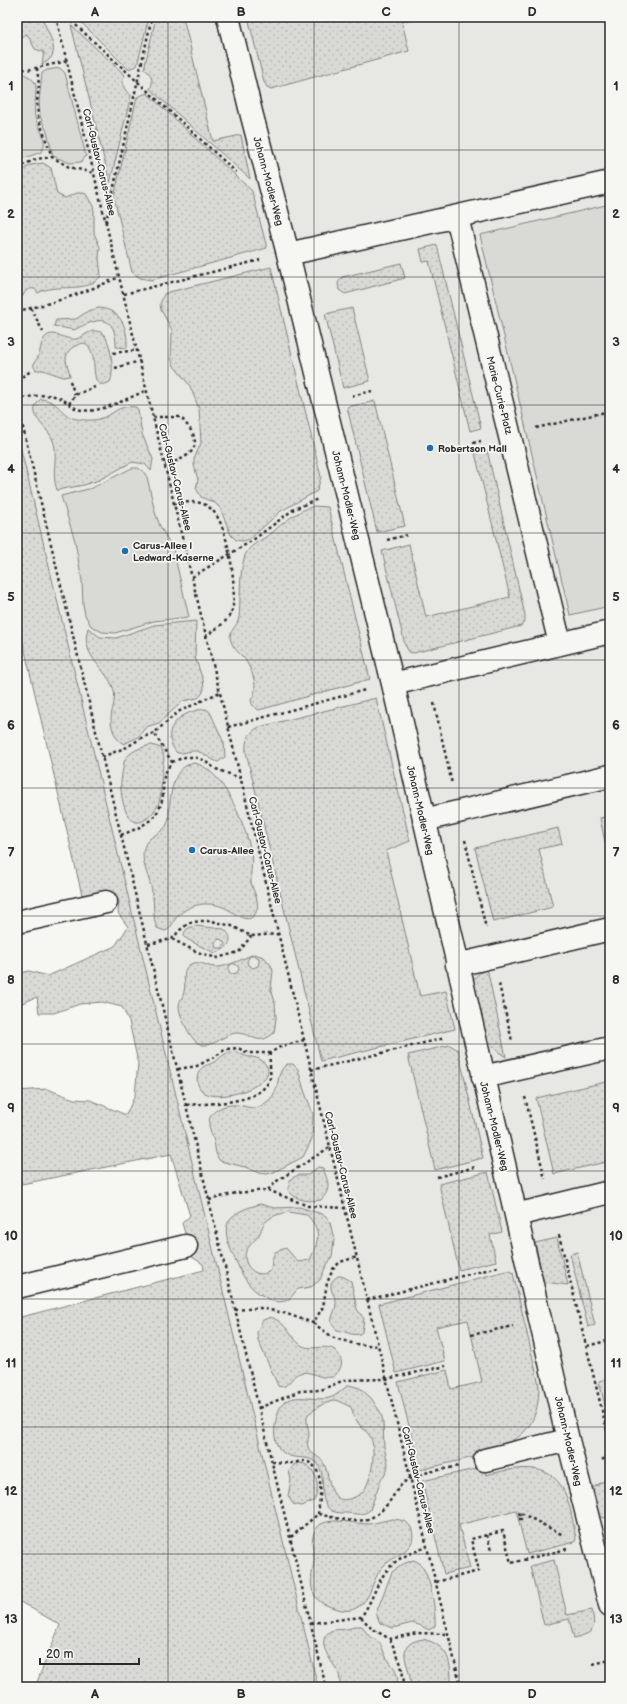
<svg xmlns="http://www.w3.org/2000/svg" width="627" height="1704" font-family="'Balsamiq Sans',sans-serif">
	<style>
		.built { fill: #e7e7e3 }
		.grass { fill: url(#grass-dots); stroke: #828280; fill-rule: evenodd }
		.park { fill: #d9d9d5; stroke: #828280 }
		.lines { fill: none; stroke-linecap: round; stroke-linejoin: round }
		.minor-casing { stroke: #2b2b2b; stroke-width: 25 }
		.path { stroke: #2b2b2b; stroke-width: 2.5; stroke-dasharray: 3 3; stroke-linecap: butt }
		.minor { stroke: #f6f6f2; stroke-width: 22 }
		.grid { fill: none; stroke: #2b2b2b; stroke-width: 1; stroke-opacity: 0.55 }
		.poi-dot { fill: #1f6fb2; stroke: #f6f6f2; stroke-width: 1.5 }
		.labels { text-anchor: middle; stroke-width: 3.5; stroke-linejoin: round; paint-order: stroke }
		.street-label { font-size: 10px; fill: #2b2b2b; stroke: #f6f6f2 }
		.poi-label { font-size: 10px; font-weight: bold; fill: #2b2b2b; stroke: #f6f6f2; text-anchor: start }
		.neatline { fill: none; stroke: #2b2b2b; stroke-width: 1.5 }
		.grid-label { font-size: 13px; text-anchor: middle; font-weight: bold; fill: #2b2b2b }
	</style>
	<defs>
		<pattern id="grass-dots" width="8" height="8" patternUnits="userSpaceOnUse"><rect width="8" height="8" fill="#d9d9d5"/><path d="M2 2h.1M6 6h.1" fill="none" stroke="#babab7" stroke-width="1.8" stroke-linecap="round"/></pattern>
	</defs>
	<rect width="100%" height="100%" fill="#f6f6f2"/>
	<filter id="ink" filterUnits="userSpaceOnUse"><feTurbulence type="fractalNoise" baseFrequency=".025" numOctaves="2"/><feDisplacementMap in="SourceGraphic" scale="8" xChannelSelector="R" yChannelSelector="G"/><feConvolveMatrix kernelMatrix="1 2 1 2 8 2 1 2 1" color-interpolation-filters="sRGB"/></filter>
	<g filter="url(#ink)">
		<path class="built" d="M17,17H610V1687H318L17,433Z"/>
		<path class="grass" d="M17,17H42C47,33 65,55 42,64L44,52L35,49L27,34L17,39Z
			M76,17H149L137,66L128,69Z
			M156,17H183L213,141L241,135L250,179L150,89C154,82 152,73 144,69Z
			M248,17H424L402,22L409,51L271,89L267,87L264,82Z
			M71,25L125,75C120,82 124,91 131,95L110,183Z
			M147,93L252,191L267,248L151,280L140,278L132,272L114,197L137,97Z
			M43,163L51,168L57,194L65,198L77,193H83L86,194L93,206L94,211V233L100,247L99,258L101,276C86,295 57,282 38,293L35,289C29,288 25,290 23,296L17,297V173L31,165Z
			M437,245L481,428L470,431L429,261L423,262L420,249Z
			M401,263L405,278L345,294L339,290L338,283L342,277Z
			M271,267L321,477L317,491L281,511L250,539L243,541L236,540L231,535L220,508L215,503L201,497L196,488L198,480L194,465V459L201,443L199,409L190,386L174,366L171,358L172,330L161,310L160,304L164,294L169,292Z
			M99,308C121,310 128,327 127,348L116,347C116,312 97,318 74,330L54,326L56,320L76,319L88,311Z
			M352,308L370,381L343,388L325,314Z
			M93,331C96,331 100,331 102,333C111,339 115,373 110,382C84,395 103,352 84,343C75,345 66,349 66,360C66,365 70,370 70,376L63,377L43,370H36C31,365 35,362 38,357C41,351 40,344 44,339C51,327 66,341 76,339C82,338 87,332 93,331Z
			M41,399C61,401 61,417 77,419C84,420 92,421 99,419C114,416 116,404 136,407L138,410L142,434L153,459L151,471L145,464L132,462L99,480L84,485L57,490C50,472 60,454 52,438C46,426 24,413 41,399Z
			M375,401L405,526L377,532L347,407Z
			M17,433L318,1687H35L60,1625L17,1600V1318L204,1270L203,1264L192,1257L182,1223L190,1216L171,1154L17,1185V1091L47,1089L74,1099L90,1100L126,1115L135,1095L138,1063L129,1021L122,1007L102,1002L80,1004L54,1013H39L37,997L17,1005V974L29,971L48,976L115,946L128,927L118,913L119,902L115,893L82,895L17,617Z
			M487,450L525,615V621L521,626L414,653L409,652L405,645L382,551L409,544L426,617L510,597L475,453Z
			M314,506L328,507L370,679L259,710C254,707 252,706 251,700C260,688 252,670 244,658C239,653 233,648 231,641C227,631 238,627 239,617C241,601 238,560 249,549C255,542 266,538 274,531C286,520 298,511 314,506Z
			M196,621L195,657L203,680L204,689L202,694L198,698L183,701L159,723L146,727L138,737L124,744C118,741 117,738 114,733C106,714 117,706 114,691C109,669 79,657 88,628L100,637L116,638L154,625Z
			M376,698L410,841L386,851L420,996L446,991L455,1029L321,1061L246,752C245,740 248,733 259,727Z
			M206,709L210,712L224,743L225,757L218,762C210,760 205,753 197,751C191,750 184,754 177,753C157,729 182,710 206,709Z
			M152,745L161,748C166,758 163,762 162,772C161,782 162,796 158,805C155,811 151,816 146,819C128,832 122,802 121,790C120,781 123,771 124,762C127,752 143,746 152,745Z
			M194,763C223,768 245,825 251,851C253,861 250,872 251,882C253,892 262,904 255,914C248,925 236,914 229,910C222,906 215,904 208,904C197,903 183,909 176,918C171,924 172,929 165,931L157,928C152,917 155,904 152,892C150,877 140,863 144,848C147,834 164,835 168,822C169,818 169,814 169,810C171,792 173,766 194,763Z
			M610,816V861H609L600,818Z
			M558,828L562,844L539,849L553,907L493,922L475,848Z
			M195,926L224,929C236,939 228,949 216,953C211,952 188,940 184,937C184,929 188,928 195,926ZM219,939L222,940L225,944L222,948H216L215,945L216,941Z
			M254,954L264,957L271,965L273,971L271,989L275,1002L276,1018L274,1033C257,1047 254,1034 237,1033C224,1033 211,1051 198,1043C190,1039 179,1015 179,1006C179,1001 183,997 184,992C186,985 183,977 185,971C186,968 188,965 191,964C200,960 205,966 214,967C223,969 244,958 254,954ZM250,956H255L259,958V962L258,966L253,968L248,965L247,961ZM231,964C235,963 238,965 239,969L237,973L232,974L229,972V967Z
			M487,968L506,1057C498,1052 491,1047 486,1038C483,1031 471,988 473,981C476,975 482,971 487,968Z
			M450,1045L458,1050L483,1158L435,1170L408,1055Z
			M235,1051C238,1052 240,1054 243,1055C249,1058 255,1056 261,1060C289,1080 224,1104 205,1093C196,1088 194,1074 203,1067C206,1065 211,1064 214,1062C222,1057 225,1052 235,1051Z
			M287,1064H293L298,1069L304,1090L313,1114L312,1139L303,1157L274,1172L267,1174L259,1173L245,1167L220,1161C214,1153 216,1147 213,1138C211,1133 209,1129 209,1123C209,1111 223,1105 233,1105C240,1104 247,1108 255,1108C259,1107 265,1104 268,1101C282,1090 274,1073 287,1064Z
			M610,1081V1161L554,1174L536,1098Z
			M318,1167L323,1168C328,1182 332,1188 321,1200C308,1202 296,1201 288,1190L289,1180L298,1175H308Z
			M488,1172L502,1232L490,1235L496,1261L459,1270L439,1184Z
			M260,1204L274,1208L299,1207L322,1214L327,1217L330,1223L334,1239L332,1257L325,1268L320,1280L311,1287L298,1289C293,1293 292,1299 285,1301C277,1303 271,1301 265,1297C247,1288 242,1274 234,1257C229,1246 222,1230 230,1219C238,1210 250,1207 260,1204ZM288,1212L307,1215C323,1232 318,1241 310,1260L298,1262L286,1248L275,1252L272,1260L271,1270C260,1280 245,1269 245,1256C245,1247 256,1241 260,1233C262,1228 263,1223 268,1220C273,1215 281,1214 288,1212Z
			M557,1238L568,1285L544,1282L535,1243Z
			M577,1252L595,1325L588,1327L570,1254Z
			M506,1271H510L513,1273L539,1385C539,1408 534,1430 511,1441C502,1445 490,1446 481,1449L482,1455L420,1470L398,1382L447,1370L451,1389L482,1382L468,1320L436,1327L445,1361L396,1373L379,1304Z
			M338,1276H342L351,1281L357,1309L364,1319L362,1332L360,1334C352,1336 345,1331 337,1330C326,1321 335,1315 336,1304C338,1296 322,1287 338,1276Z
			M271,1317C288,1324 289,1336 301,1345C313,1353 332,1339 340,1357C344,1366 339,1370 334,1377C329,1377 324,1378 319,1376C313,1374 307,1371 300,1373C291,1375 289,1390 278,1386L258,1340L257,1332L263,1320Z
			M610,1378V1426L599,1381Z
			M349,1385L360,1388L371,1398L381,1413L383,1422L384,1447L388,1463L387,1470L380,1482L370,1510C363,1516 356,1514 347,1513C343,1513 336,1513 332,1511C316,1502 328,1476 317,1463C310,1457 302,1458 294,1457C271,1453 272,1428 279,1410C287,1389 313,1402 329,1398C337,1396 342,1389 349,1385ZM336,1400L351,1407C353,1412 354,1417 357,1421C360,1428 368,1431 371,1438C376,1451 372,1487 359,1495C353,1498 344,1502 338,1498C329,1493 329,1472 323,1462C319,1456 310,1454 308,1447C307,1442 308,1440 309,1435C309,1427 305,1422 308,1414L323,1404Z
			M300,1463C317,1465 321,1488 314,1501L302,1506L293,1504L288,1496L291,1480L289,1471L295,1464Z
			M484,1467L486,1475C514,1468 550,1459 565,1493C571,1507 573,1524 576,1538L575,1542L527,1554L516,1510L459,1525L470,1568L444,1574L422,1481Z
			M610,1477V1519L597,1516L591,1489Z
			M393,1519C402,1520 409,1521 412,1530C418,1552 391,1555 381,1569C371,1582 372,1598 358,1607C350,1612 343,1611 335,1608C327,1606 319,1603 315,1596C308,1585 313,1572 314,1560C314,1553 311,1544 313,1536C314,1531 317,1527 321,1524C335,1517 354,1524 369,1524C377,1523 385,1520 393,1519Z
			M413,1560C430,1562 436,1611 435,1626L429,1630L419,1625L412,1623L393,1628L380,1623L376,1613L392,1572L403,1564Z
			M554,1560L567,1615L592,1610C596,1630 594,1633 574,1638L569,1619L544,1625L530,1566Z
			M355,1626H362L368,1635L380,1643L386,1657L395,1669L398,1679L395,1686L340,1687C340,1683 340,1678 339,1674C335,1664 314,1644 329,1632C337,1627 345,1632 355,1626Z
			M423,1639C450,1646 451,1662 451,1687H410C414,1668 389,1645 423,1639Z"/>
		<path class="park" d="M60,68L65,73L86,156L81,162L70,163L53,156L47,132L40,116L39,102L42,73L47,70Z
			M17,71C23,74 31,76 35,83C38,90 33,107 35,117C38,128 50,141 41,152L17,161Z
			M610,204V606L570,615L480,235Z
			M132,468H138L143,471L147,477L155,512L160,526L173,549L189,617L154,621L115,633L102,632L91,626L85,615L83,604L82,581L75,541L61,496L92,488Z"/>
		<g class="lines">
			<defs>
				<path id="minor" d="M228,17L251,112L288,254L393,684L568,1440L610,1605
					M457,217L560,644
					M288,254L610,182
					M393,684L610,632
					M424,820L610,776
					M17,922L106,902
					M457,965L610,929
					M483,1077L610,1048
					M516,1215L610,1192
					M17,1287L186,1246
					M485,1460L568,1440"/>
			</defs>
			<use href="#minor" class="minor-casing"/>
			<path class="path" d="M56,17L461,1687
				M67,17L236,172
				M17,67L27,70L67,61
				M37,68L39,85L37,102L38,117L52,157
				M17,168L36,159L52,157L69,167L94,173
				M106,222L152,17
				M124,294L260,260
				M31,308L43,332
				M17,311C52,304 87,292 119,277
				M113,353L137,350
				M115,368L140,361
				M17,380L31,371
				M70,381L75,395
				M352,396L372,391
				M17,399C30,397 48,392 60,398C68,402 73,409 82,410C100,414 130,397 147,390
				M17,403L326,1687
				M69,404L75,395L95,387
				M153,417H180C206,443 196,456 165,465
				M536,428L610,411
				M473,443L481,441
				M174,504C187,502 202,499 212,510C228,524 238,590 232,610C229,622 215,629 206,636
				M387,540L407,535
				M192,577L253,540L294,509L318,499
				M434,703L452,784
				M228,727L365,690
				M102,757L127,747L143,737L154,733L178,712L220,692
				M172,762L185,757H194L203,760L216,769L240,778
				M121,835C142,827 161,819 163,794C163,779 163,774 172,762L154,733
				M465,840L486,928
				M172,939L197,952L217,958L239,952L251,936
				M148,944L172,939L180,930L189,923L200,921H212L232,926L251,936L278,934
				M499,984L512,1041
				M178,1069L197,1066L216,1056L226,1049L238,1048L248,1053H270L280,1047L304,1040
				M311,1070L445,1038
				M525,1097L545,1179
				M187,1105C209,1103 262,1105 270,1078C271,1071 269,1060 270,1053
				M437,1177L476,1167
				M268,1190L308,1206L345,1208
				M209,1200L236,1193L268,1190L277,1181L330,1147
				M559,1235L610,1443
				M367,1300L498,1267
				M235,1310L260,1308L284,1313L313,1323L323,1307L327,1283L333,1269L340,1262L357,1257
				M313,1323L334,1338L355,1344L378,1346
				M471,1335L513,1326
				M587,1346L610,1340
				M259,1408L300,1391L321,1390L344,1380L386,1379L446,1366
				M602,1460L610,1454
				M272,1462C278,1462 285,1463 291,1463C295,1463 300,1461 304,1461C326,1464 320,1499 318,1514
				M519,1519H521L519,1512L563,1535
				M487,1535L491,1551
				M291,1537L318,1514C351,1521 370,1530 392,1498C396,1491 403,1481 411,1478C423,1472 445,1469 459,1466
				M436,1582L479,1571L471,1539L503,1531L511,1563L567,1549
				M361,1617L371,1628L390,1639L417,1633L448,1634
				M311,1623L361,1617C373,1601 377,1579 391,1566C400,1556 414,1552 427,1547
				M390,1639L401,1664L404,1682L401,1687
				M593,1664L610,1660"/>
			<use href="#minor" class="minor"/>
		</g>
	</g>
	<path class="grid" d="M168,17V1687M314,17V1687M459,17V1687M17,150H610M17,277H610M17,405H610M17,533H610M17,660H610M17,788H610M17,916H610M17,1044H610M17,1171H610M17,1299H610M17,1427H610M17,1554H610"/>
	<g class="poi-dot">
		<circle cx="430" cy="448" r="4"/>
		<circle cx="125" cy="551" r="4"/>
		<circle cx="192" cy="850" r="4"/>
	</g>
	<g class="labels">
		<g class="street-label">
			<text transform="translate(100 162) rotate(76)" y="4">Carl-Gustav-Carus-Allee</text>
			<text transform="translate(269 181) rotate(75)" y="4">Johann-Modler-Weg</text>
			<text transform="translate(500 395) rotate(76)" y="4">Marie-Curie-Platz</text>
			<text transform="translate(176 477) rotate(76)" y="4">Carl-Gustav-Carus-Allee</text>
			<text transform="translate(347 495) rotate(76)" y="4">Johann-Modler-Weg</text>
			<text transform="translate(421 810) rotate(77)" y="4">Johann-Modler-Weg</text>
			<text transform="translate(266 850) rotate(76)" y="4">Carl-Gustav-Carus-Allee</text>
			<text transform="translate(495 1126) rotate(76)" y="4">Johann-Modler-Weg</text>
			<text transform="translate(342 1165) rotate(76)" y="4">Carl-Gustav-Carus-Allee</text>
			<text transform="translate(569 1441) rotate(77)" y="4">Johann-Modler-Weg</text>
			<text transform="translate(419 1480) rotate(76)" y="4">Carl-Gustav-Carus-Allee</text>
		</g>
		<g class="poi-label">
			<text x="438" y="452">Robertson Hall</text>
			<text x="133" y="549">Carus-Allee |<tspan x="133" dy="12">Ledward-Kaserne</tspan></text>
			<text x="200" y="854">Carus-Allee</text>
		</g>
	</g>
	<rect width="627" height="1704" fill="none" stroke="#f6f6f2" stroke-width="44"/>
	<path d="M40 1658v6h99v-6" fill="none" stroke="#2b2b2b" stroke-width="2"/>
	<text x="46" y="1658" font-size="12" fill="#2b2b2b" stroke="#f6f6f2" stroke-width="3" paint-order="stroke">20 m</text>
	<rect x="22" y="22" width="583" height="1660" class="neatline"/>
	<g class="grid-label">
		<text x="95" y="16">A</text>
		<text x="241" y="16">B</text>
		<text x="386" y="16">C</text>
		<text x="532" y="16">D</text>
		<text x="11" y="90">1</text>
		<text x="616" y="90">1</text>
		<text x="11" y="218">2</text>
		<text x="616" y="218">2</text>
		<text x="11" y="346">3</text>
		<text x="616" y="346">3</text>
		<text x="11" y="473">4</text>
		<text x="616" y="473">4</text>
		<text x="11" y="601">5</text>
		<text x="616" y="601">5</text>
		<text x="11" y="729">6</text>
		<text x="616" y="729">6</text>
		<text x="11" y="857">7</text>
		<text x="616" y="857">7</text>
		<text x="11" y="984">8</text>
		<text x="616" y="984">8</text>
		<text x="11" y="1112">9</text>
		<text x="616" y="1112">9</text>
		<text x="11" y="1240">10</text>
		<text x="616" y="1240">10</text>
		<text x="11" y="1367">11</text>
		<text x="616" y="1367">11</text>
		<text x="11" y="1495">12</text>
		<text x="616" y="1495">12</text>
		<text x="11" y="1623">13</text>
		<text x="616" y="1623">13</text>
		<text x="95" y="1698">A</text>
		<text x="241" y="1698">B</text>
		<text x="386" y="1698">C</text>
		<text x="532" y="1698">D</text>
	</g>
</svg>
